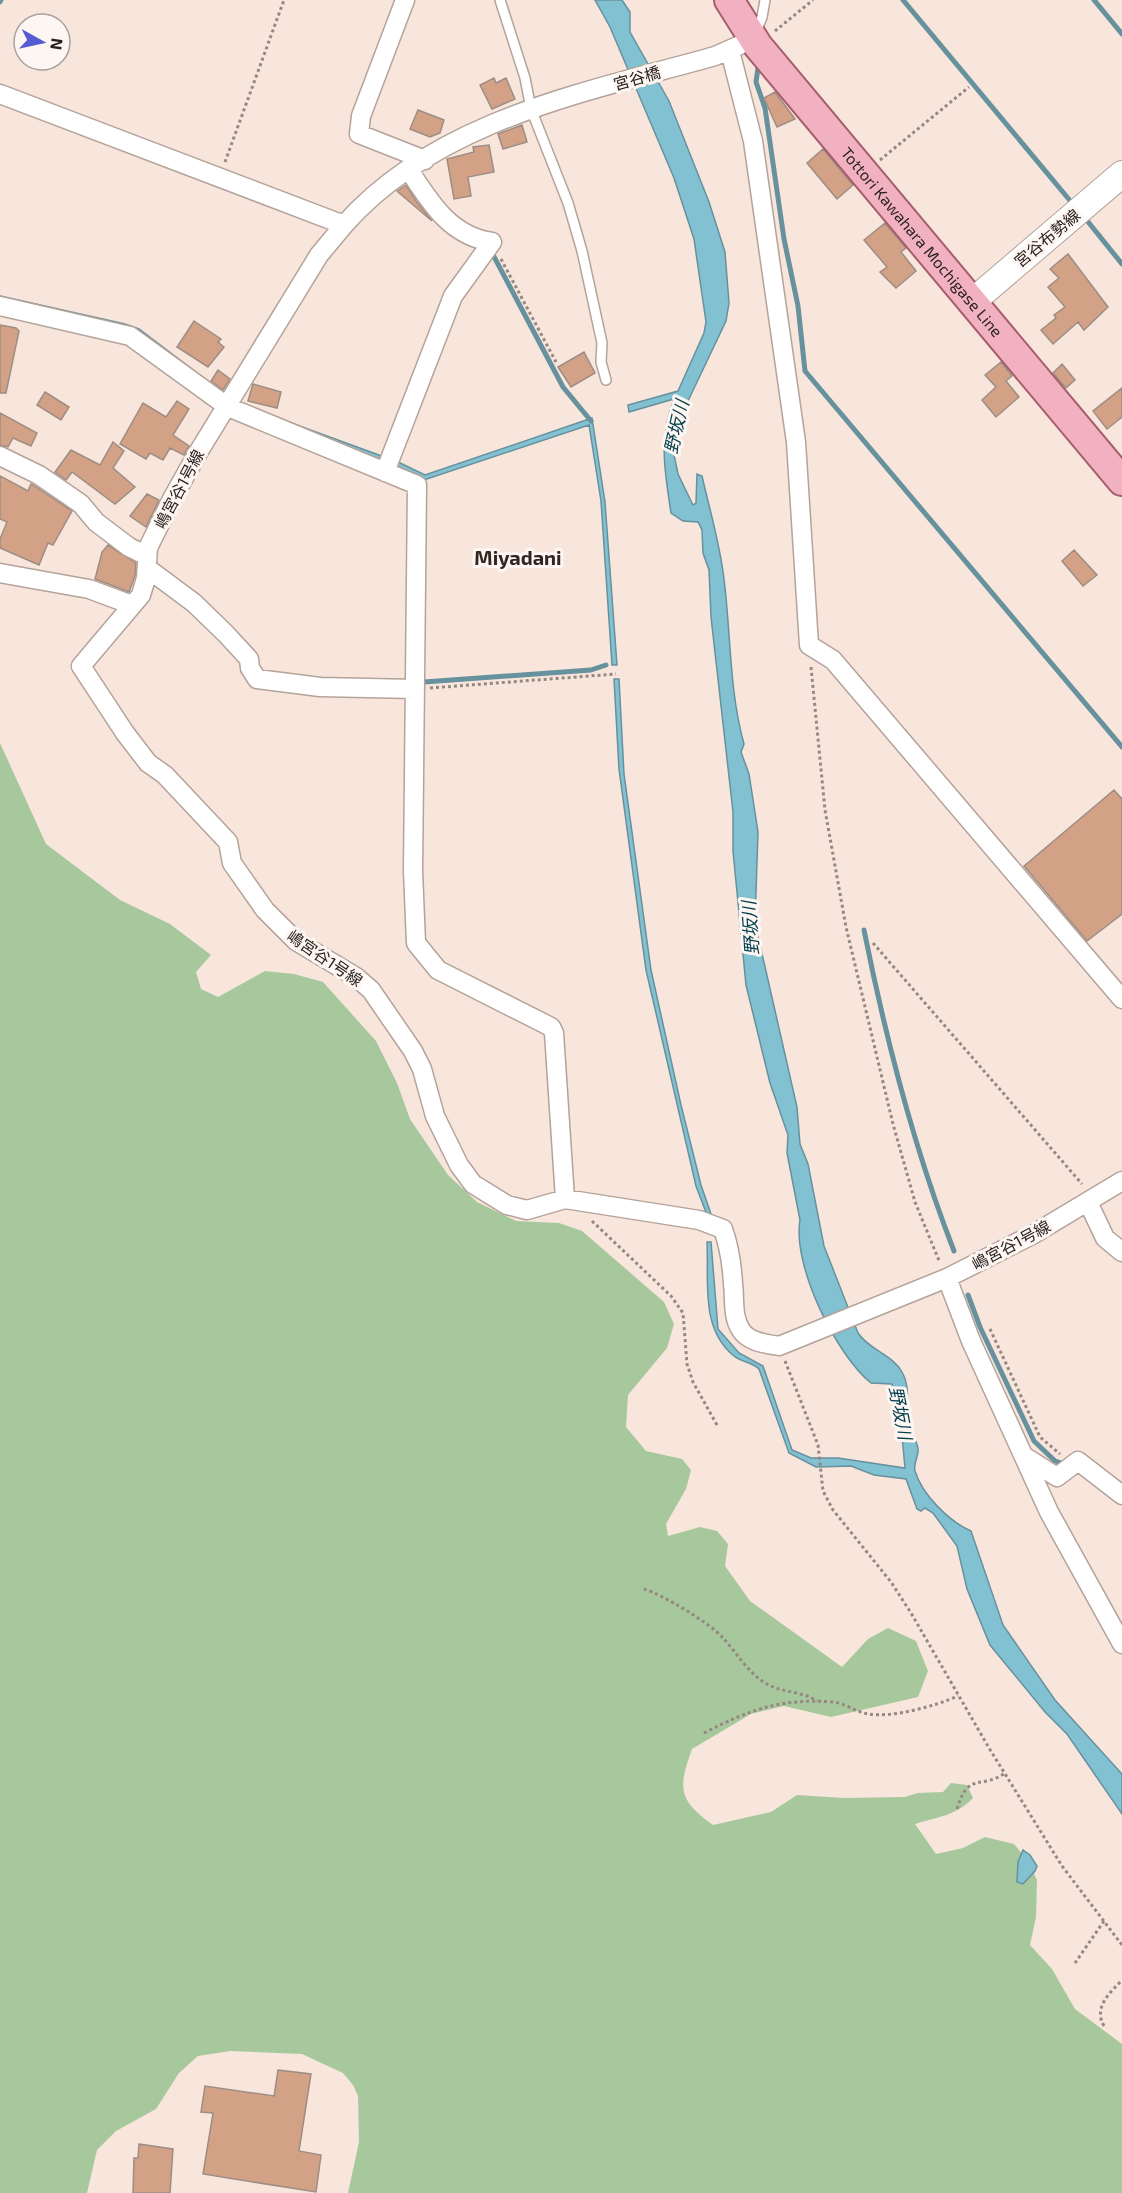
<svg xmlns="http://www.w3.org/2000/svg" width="1122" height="2193" font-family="'Exo 2','Noto Sans JP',sans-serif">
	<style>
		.forest { fill: #a7c89d }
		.water { fill: #82c1d2; stroke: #67919c; stroke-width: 1.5 }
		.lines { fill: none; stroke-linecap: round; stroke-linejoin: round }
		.stream { stroke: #67919c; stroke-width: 5 }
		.building { fill: #d2a186; stroke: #9d8d84; stroke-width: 1.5 }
		.lane-casing { stroke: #b4a39a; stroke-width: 12 }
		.street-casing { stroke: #b4a39a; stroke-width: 21 }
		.secondary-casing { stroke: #b4a39a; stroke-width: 28 }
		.primary-casing { stroke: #a65d6c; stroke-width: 32 }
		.path { stroke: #948881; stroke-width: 3; stroke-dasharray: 3 3; stroke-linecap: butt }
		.lane { stroke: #fff; stroke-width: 9 }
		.street { stroke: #fff; stroke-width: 18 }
		.secondary { stroke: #fff; stroke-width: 26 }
		.primary { stroke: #f2b1c0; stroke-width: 28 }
		.labels { text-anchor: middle; stroke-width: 6; stroke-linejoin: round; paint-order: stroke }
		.street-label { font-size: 16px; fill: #28221e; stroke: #fdf6f2 }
		.water-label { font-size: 18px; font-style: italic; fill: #023f4b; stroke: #fdf6f2 }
		.quarter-label { font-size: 20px; font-weight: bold; fill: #33261f; stroke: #fdf6f2 }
	</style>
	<rect width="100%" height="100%" fill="#f8e6dc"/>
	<path class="forest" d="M0,743L46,844L120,900L170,924L211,955L196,972L201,989L218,997L265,971L294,974L323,982L376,1041L397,1083L410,1119L448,1175L477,1202L516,1221L559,1223L582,1231L664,1302L674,1324L667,1348L628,1395L626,1427L646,1451L682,1459L691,1470L686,1489L666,1524L668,1536L700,1527L717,1531L728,1544L725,1566L750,1601L842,1667L868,1639L888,1628L916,1641L928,1671L918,1697L831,1717L784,1706L751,1714L692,1749C678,1788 678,1800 713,1825L771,1812L797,1795L844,1798L905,1797L918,1793L943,1792L951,1783L967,1785L973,1798C956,1816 937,1817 915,1824L936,1854L963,1848L985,1837L1014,1844L1028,1861L1037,1880L1036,1917L1030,1945L1052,1969L1075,2009L1122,2044V2193H348L359,2142L358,2096L353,2085L343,2073L302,2054L230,2051L198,2056L179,2073L156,2109L116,2131L97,2150L87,2193H0Z"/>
	<path class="water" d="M595,0H622L630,12V32L669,101L709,202L725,252L729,303L726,321L688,401L680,423L678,447L674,455L678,474L693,505L696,503L697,474L702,476C710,511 720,544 724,579C731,634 729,690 744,744L741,752L749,774L758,832L755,923L797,1107L800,1144L808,1164L824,1246L858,1333C869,1350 893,1355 902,1372C910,1386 907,1403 907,1418C908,1429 917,1438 918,1449C919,1456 913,1463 915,1471C922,1495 950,1522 971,1531L1003,1625L1055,1700L1122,1774V1814L1067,1734L1045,1712L990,1645L967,1589L957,1546L933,1513L925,1508L921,1511L917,1509L906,1479L874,1475L851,1466L816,1467L789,1453L759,1369C752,1362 741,1362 734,1356C700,1329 709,1281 707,1242H711L718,1329L739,1353L763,1366L792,1450L811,1458H838L905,1468L901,1425L892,1384L871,1383C836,1355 792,1265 800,1220L787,1153L788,1135L770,1083L746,985L733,851V812L711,617L709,570L703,553L702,530L698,522L683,521L671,513C665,473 658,438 674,399L629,412L628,405L678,391L704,333L706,322L694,239L674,178L610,27Z
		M0,296L125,324L139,329L221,391L248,407L398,462L425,475L592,418L605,502L617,665H612L601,501L589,425L424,480L416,474L244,410L137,333L0,301Z
		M614,679H619L624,774L651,970L681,1105L701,1185L712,1217L707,1215L696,1186L646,970L619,769Z
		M1023,1850L1030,1855L1037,1866L1035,1871L1023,1884L1017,1882L1018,1862Z"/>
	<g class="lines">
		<path class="stream" d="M903,0L1072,203
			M1094,0L1122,34
			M0,2L1,0
			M758,68L756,82L765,108L784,239L798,306L805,371L1122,747
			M1085,218L1122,264
			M491,251L563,387L591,421
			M424,682L591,670L606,665
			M864,930C886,1040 913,1146 954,1251
			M968,1295L980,1327L1034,1441L1055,1461L1064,1464"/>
	</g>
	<path class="building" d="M494,78L496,83L506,78L515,99L492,109L480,85Z
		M775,92L795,119L777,127L764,98Z
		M418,110L444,120L440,133L430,137L410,129Z
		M522,125L527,142L503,149L498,134Z
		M489,145L494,172L468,177L471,196L454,199L447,159L474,152L473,147Z
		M823,149L853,185L837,199L807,163Z
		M406,185L416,201L432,221L397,191Z
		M885,223L906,248L901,252L916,271L896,288L880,272L887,267L864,240Z
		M1068,254L1108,307L1084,330L1078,322L1053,344L1041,330L1056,318L1054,315L1065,307L1048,287L1059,278L1050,269Z
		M194,321L221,339L218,342L224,347L208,367L177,347Z
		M0,325L16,328L19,331L6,393H0Z
		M584,352L595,373L571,387L558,367Z
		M1001,362L1012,376L1006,381L1019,397L996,417L982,400L996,387L985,375Z
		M1062,364L1075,380L1066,388L1053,373Z
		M218,370L230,379L223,390L211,381Z
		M253,384L281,392L277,408L248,401Z
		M1122,388V417L1107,429L1093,411Z
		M45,392L69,407L61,420L37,405Z
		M177,401L189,409L173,435L189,446L184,455L170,448L163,460L150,453L146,459L120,444L143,403L166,417Z
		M0,413L37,433L31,446L13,438L8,447L0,445Z
		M113,442L124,451L113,468L135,487L115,504L72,472L66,480L55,472L71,450L100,465Z
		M0,476L28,491L31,484L33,485L72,511L53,545L48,543L39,565L0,548V539L7,522L0,519Z
		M147,494L159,500L146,527L130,516Z
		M108,545L136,563L135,576L129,592L95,579L102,552Z
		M1074,550L1097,575L1083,586L1062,561Z
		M1114,790L1122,799V914L1087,941L1024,866Z
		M278,2070L311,2074L299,2151L321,2155L316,2192L203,2174L213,2113L201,2112L205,2086L274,2096Z
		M139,2144L173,2149L170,2193H133L134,2158H138Z"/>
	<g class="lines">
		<defs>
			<path id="lane" d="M500,0L525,78L531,109L568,203L582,251L602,343L601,362L606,380
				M756,32L762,17L765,0"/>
			<path id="street" d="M405,0L361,116L359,134L425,160
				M730,51L753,141L796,442L809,645L833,660L1122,999
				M0,94L344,225C436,120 587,92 715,56L740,45
				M344,225L319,255L199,451L172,499L148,548L146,578L141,595L81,666L125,733L148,763L165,775L228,842L232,863L265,910L296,941L356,977L371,990L413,1051L422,1069L435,1116L459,1165L473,1184L507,1205L527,1210L565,1199L699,1220L723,1229C729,1246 732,1265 733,1284C735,1299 732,1317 741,1330C748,1342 767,1344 779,1346L947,1278L1032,1235L1122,1181
				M0,306L130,336L228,407L417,485L413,871L416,943L438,970L551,1027L554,1033L565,1199
				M0,456L39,475L81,504L96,522L129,547L147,556
				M385,472L453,296L492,242C450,236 430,202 409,170
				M147,568L194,603L225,633L249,659L250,668L257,679L320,687L415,689
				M0,573L89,589L132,605
				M1088,1202L1105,1238L1122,1252
				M947,1278L971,1341L1049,1512L1122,1644
				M1024,1456L1057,1477L1078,1461L1122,1495"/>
			<path id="secondary" d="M972,302L1122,174"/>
			<g id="primary">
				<path id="s1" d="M729,0L758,46L1122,481"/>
			</g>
		</defs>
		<use href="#lane" class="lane-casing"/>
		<use href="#street" class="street-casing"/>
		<use href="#secondary" class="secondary-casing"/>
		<use href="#primary" class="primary-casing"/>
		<path class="path" d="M775,31L813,0
			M880,160L969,87
			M225,162L284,0
			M501,259L556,362
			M811,667L825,810L846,927L893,1124L915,1202L940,1263
			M430,688L616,674
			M873,943L1082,1184
			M592,1221L671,1296L683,1313L687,1364L693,1382L717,1425
			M990,1329L1040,1437L1060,1454
			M785,1361L818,1445L823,1491L833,1510L891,1582L911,1613L989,1748L1062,1866L1122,1945
			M644,1589C663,1595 710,1623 723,1638C737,1653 750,1676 769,1685C784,1693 802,1691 817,1701
			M704,1733C749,1710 780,1698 833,1702C845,1703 856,1712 868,1714C893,1718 935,1706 958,1696
			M957,1809C968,1771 981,1790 1005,1773
			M1075,1963L1104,1921
			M1104,2026C1093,2007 1110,1993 1122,1980"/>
		<use href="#lane" class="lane"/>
		<use href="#street" class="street"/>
		<use href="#secondary" class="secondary"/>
		<use href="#primary" class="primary"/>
	</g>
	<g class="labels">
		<g class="street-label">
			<text transform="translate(637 78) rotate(-16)" y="6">宮谷橋</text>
			<text transform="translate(1047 238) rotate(-40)" y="6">宮谷布勢線</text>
			<text dy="6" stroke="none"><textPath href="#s1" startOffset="310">Tottori Kawahara Mochigase Line</textPath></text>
			<text transform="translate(179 489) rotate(-62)" y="6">嶋宮谷1号線</text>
			<text transform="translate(325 958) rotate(34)" y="6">嶋宮谷1号線</text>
			<text transform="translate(1011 1245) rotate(-28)" y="6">嶋宮谷1号線</text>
		</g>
		<g class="water-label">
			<text transform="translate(677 427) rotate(-77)" y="6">野坂川</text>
			<text transform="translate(751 928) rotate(-94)" y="6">野坂川</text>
			<text transform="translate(900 1413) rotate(79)" y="6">野坂川</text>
		</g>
		<g class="quarter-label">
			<text x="518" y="565">Miyadani</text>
		</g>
	</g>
	<g transform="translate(42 42) rotate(98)"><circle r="28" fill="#fdf6f2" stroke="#a8a19d" stroke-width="1.5"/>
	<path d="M0-4.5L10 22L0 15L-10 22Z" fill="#565dd4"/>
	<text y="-9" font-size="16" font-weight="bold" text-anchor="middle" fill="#28221e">N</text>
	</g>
</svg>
